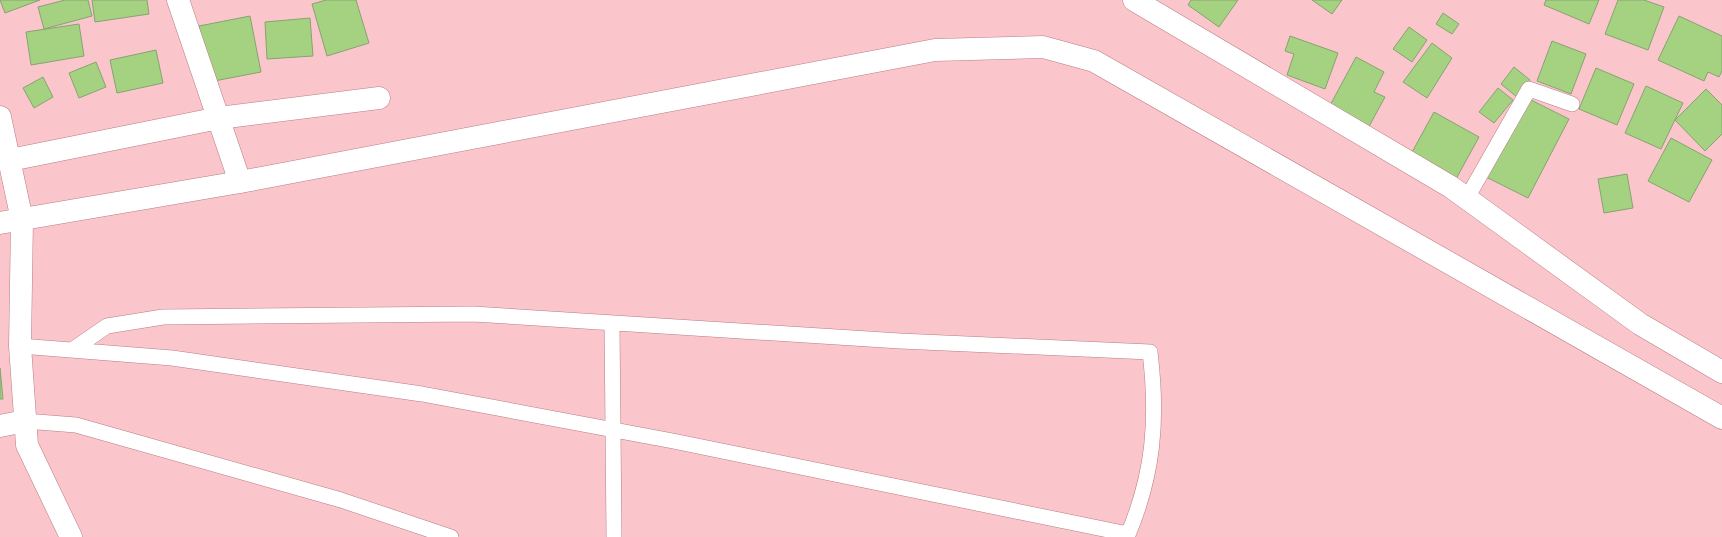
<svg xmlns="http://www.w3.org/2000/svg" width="1722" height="537" font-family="Raleway,sans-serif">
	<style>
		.building { fill: #a5d281; stroke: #87a272 }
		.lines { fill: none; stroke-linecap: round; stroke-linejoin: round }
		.lane-casing { stroke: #b87c83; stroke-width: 16 }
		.street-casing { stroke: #b87c83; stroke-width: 23 }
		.secondary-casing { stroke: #b87c83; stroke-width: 23 }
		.lane { stroke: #fff; stroke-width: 15 }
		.street { stroke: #fff; stroke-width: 22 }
		.secondary { stroke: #fff; stroke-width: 22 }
	</style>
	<rect width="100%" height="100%" fill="#fbc6cb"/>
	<path class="building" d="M0,0H40L5,13Z
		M65,0H88L92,16L44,29L38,7Z
		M92,0H147L149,14L95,22Z
		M326,0H356L369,43L327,56L312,4Z
		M1191,0H1238L1219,27L1188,5Z
		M1312,0H1342L1332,14Z
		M1546,0H1599L1589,24L1544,5Z
		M1618,0H1644L1664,7L1648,50L1605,34Z
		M1443,13L1459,24L1452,34L1436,24Z
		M250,16L261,72L209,82L199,26Z
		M1679,16L1722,36V71L1719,77L1708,72L1704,81L1658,60Z
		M310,18L313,56L267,59L265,22Z
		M79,24L84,56L31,65L26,32Z
		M1409,27L1427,40L1412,62L1393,49Z
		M1290,36L1338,53L1325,89L1287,75L1294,54L1285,51Z
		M1552,41L1586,54L1571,94L1537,81Z
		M1432,43L1452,58L1427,98L1403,82Z
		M156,50L163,83L117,93L110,60Z
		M1356,57L1384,72L1374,92L1385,97L1366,132L1327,111Z
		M96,62L106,87L79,98L69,73Z
		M1514,67L1530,80L1517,97L1501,84Z
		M1596,68L1634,84L1617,125L1579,109Z
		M43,77L53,97L34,108L23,88Z
		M1646,86L1683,103L1661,149L1625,133Z
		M1498,88L1513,100L1494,123L1479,112Z
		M1706,89L1722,105V134L1705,151L1675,120Z
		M1527,98L1569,119L1528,198L1486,177Z
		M1434,112L1479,137L1456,179L1411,154Z
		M1671,138L1712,160L1689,202L1648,181Z
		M1627,174L1633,208L1604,213L1598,179Z
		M0,368L3,399H0Z"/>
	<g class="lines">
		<defs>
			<path id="lane" d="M1467,198L1529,89L1572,104
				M612,323L614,537
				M20,346L172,358L422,394L673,441L1128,534
				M72,350L107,326L163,317L473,314L900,341L1150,352C1158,419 1154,474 1127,537
				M25,421L76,425L341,500L451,537"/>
			<path id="street" d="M178,0L240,182
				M1134,0L1451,187L1640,324L1722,372
				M10,160L219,118L379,98
				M0,223L240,182L935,50L1043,47L1094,61L1722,418
				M0,426L25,421"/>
			<path id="secondary" d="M0,117L22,220L20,346L27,445L71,537"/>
		</defs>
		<use href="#lane" class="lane-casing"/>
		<use href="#street" class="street-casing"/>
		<use href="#secondary" class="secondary-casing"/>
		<use href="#lane" class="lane"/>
		<use href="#street" class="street"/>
		<use href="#secondary" class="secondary"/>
	</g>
</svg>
